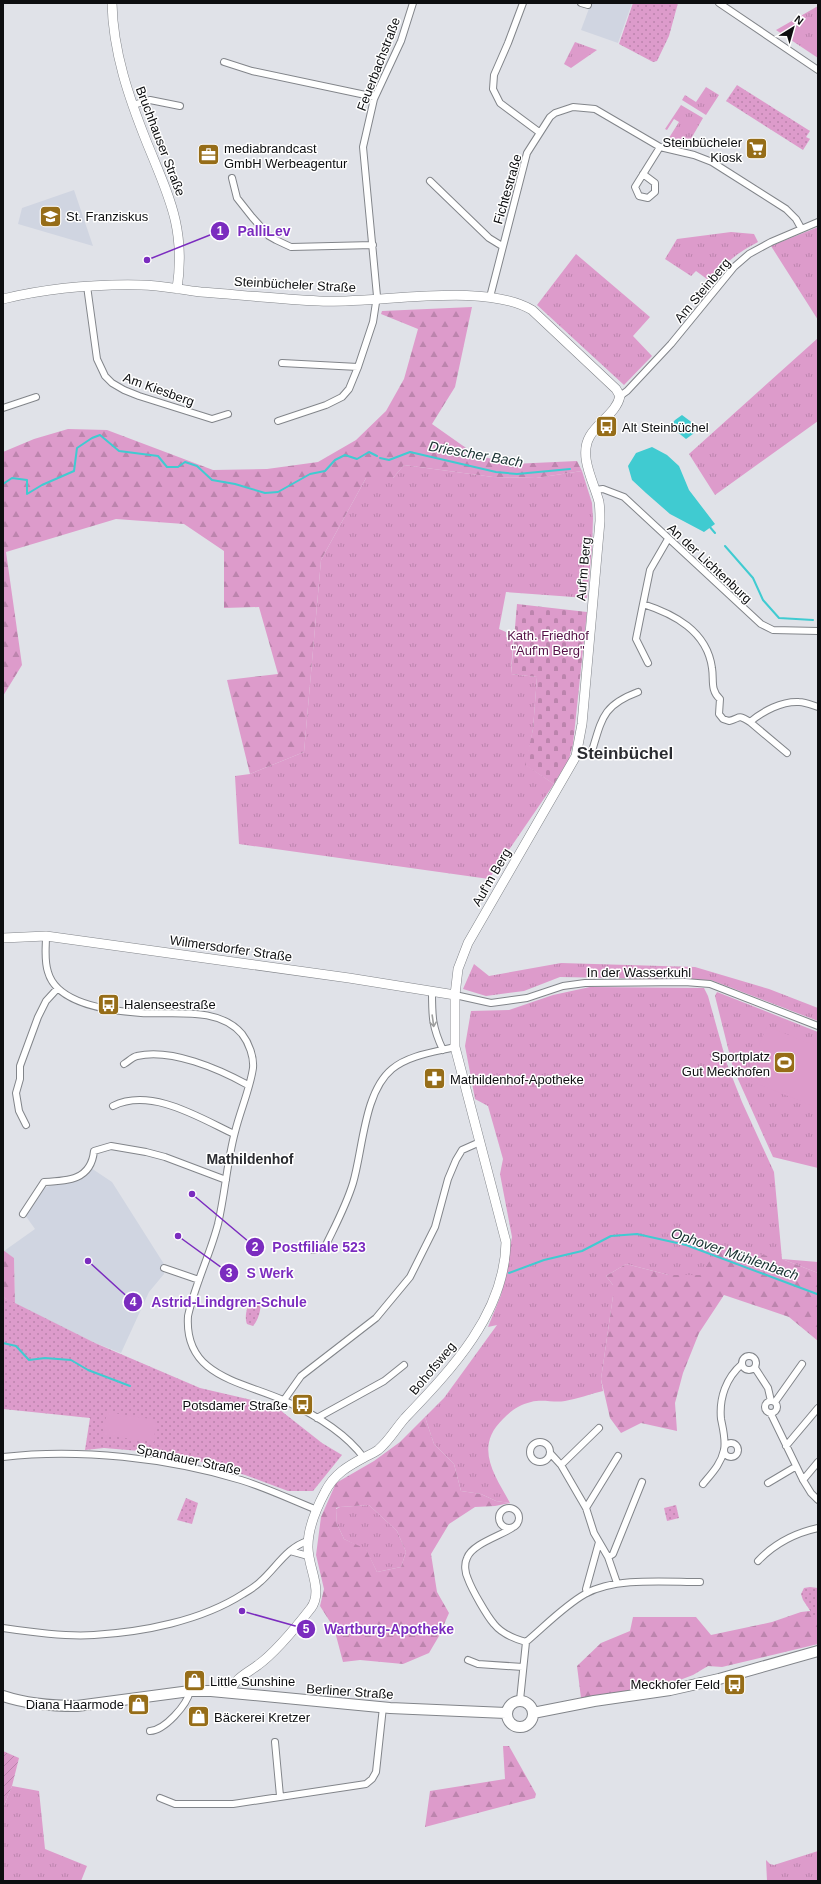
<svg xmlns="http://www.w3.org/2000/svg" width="821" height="1884" font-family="Arial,sans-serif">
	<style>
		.built { fill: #d0d5e1 }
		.grass { fill: url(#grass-tufts) }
		.forest { fill: url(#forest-firs); fill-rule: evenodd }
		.cemetery { fill: url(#cemetery-stones) }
		.park { fill: url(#park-dots) }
		.garden { fill: url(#garden-furrows) }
		.pitch { fill: #dd9bcb }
		.water { fill: #40cbd1 }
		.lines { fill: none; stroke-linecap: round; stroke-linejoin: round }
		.stream { stroke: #40cbd1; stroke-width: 2 }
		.street-casing { stroke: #82858a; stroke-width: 8 }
		.secondary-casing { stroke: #82858a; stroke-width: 10 }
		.primary-casing { stroke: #82858a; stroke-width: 12 }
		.street { stroke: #fff; stroke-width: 6 }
		.secondary { stroke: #fff; stroke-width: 9 }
		.primary { stroke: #fff; stroke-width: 10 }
		.oneway { stroke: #9e9f9f }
		.labels { text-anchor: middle; stroke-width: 3; stroke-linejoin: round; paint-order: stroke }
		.street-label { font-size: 13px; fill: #0d0e10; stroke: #fff }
		.poi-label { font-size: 13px; fill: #0d0e10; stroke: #fff; text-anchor: start }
		.park-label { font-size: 13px; fill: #551248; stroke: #fff }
		.water-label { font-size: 14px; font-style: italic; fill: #172f30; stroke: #fff }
		.neighbourhood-label { font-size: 14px; font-weight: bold; fill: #2b2c31; stroke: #fff }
		.district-label { font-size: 17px; font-weight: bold; fill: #2b2c31; stroke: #fff }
		.leader { fill: none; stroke: #7b2cbf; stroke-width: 1.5 }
		.callout-dot { fill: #7b2cbf; stroke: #fff; stroke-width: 1.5 }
		.mark-label { font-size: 12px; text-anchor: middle; font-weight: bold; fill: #fff }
		.callout-label { font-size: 14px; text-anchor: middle; font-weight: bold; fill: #7b2cbf; stroke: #fff; stroke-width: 3; stroke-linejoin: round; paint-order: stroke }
	</style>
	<defs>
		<pattern id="grass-tufts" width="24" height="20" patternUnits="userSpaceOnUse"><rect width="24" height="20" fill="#dd9bcb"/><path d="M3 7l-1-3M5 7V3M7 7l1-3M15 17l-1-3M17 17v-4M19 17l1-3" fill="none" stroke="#bc84ad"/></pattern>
		<pattern id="forest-firs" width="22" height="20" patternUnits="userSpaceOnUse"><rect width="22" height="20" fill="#dd9bcb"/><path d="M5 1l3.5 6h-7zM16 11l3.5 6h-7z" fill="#bc84ad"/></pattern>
		<pattern id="cemetery-stones" width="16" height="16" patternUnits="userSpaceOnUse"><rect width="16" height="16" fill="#dd9bcb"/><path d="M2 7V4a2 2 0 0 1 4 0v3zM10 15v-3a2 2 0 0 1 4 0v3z" fill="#bc84ad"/></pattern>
		<pattern id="park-dots" width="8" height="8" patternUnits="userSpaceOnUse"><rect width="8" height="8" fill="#dd9bcb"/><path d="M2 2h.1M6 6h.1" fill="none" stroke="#bc84ad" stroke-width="1.8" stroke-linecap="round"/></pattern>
		<pattern id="garden-furrows" width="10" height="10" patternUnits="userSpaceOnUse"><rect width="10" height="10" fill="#dd9bcb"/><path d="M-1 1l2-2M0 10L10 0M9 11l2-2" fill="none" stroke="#bc84ad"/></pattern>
	</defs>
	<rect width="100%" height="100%" fill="#e0e2e8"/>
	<path class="built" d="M591,3H632L618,43L581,30Z
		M74,190L93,246L18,224L22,208Z
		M91,1168L112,1182L164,1264V1274L149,1292L121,1353L95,1343L15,1304L14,1258L4,1251L35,1229L25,1215L44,1188L53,1185L69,1183L80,1179Z"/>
	<path class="grass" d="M818,6V58L776,30Z
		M575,42L597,50L571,68L564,64Z
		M706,87L719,95L706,115L682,100L685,95L696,102Z
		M681,105L703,118L688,144L667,141L679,122L674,119L667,130L665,129Z
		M818,227V320L771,246Z
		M731,232L754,234L758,242C734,255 727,261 711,282L696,271L691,276L665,259L677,239Z
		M576,254L650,317L633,336L652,356L624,385L537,305Z
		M818,338V421L715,495L689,454Z
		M404,465L493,477L536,478L582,471L592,503L593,518L592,548L587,598L506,592L499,629L506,632V637L513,639L511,674L537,677L533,729L526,765L554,784L489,879L239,844L235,776L250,774L304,752L321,560L366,478H393Z
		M561,963L695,967L769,989L818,1008V1021L711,980L560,977L524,991L486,996L463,989L474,964L489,976Z
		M590,987L704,988L708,996L727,1064L742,1102L774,1172L782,1259L818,1262V1273L782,1259L701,1275H669L626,1264L606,1276L613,1285V1296L601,1379L603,1391C590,1394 577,1399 565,1401C554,1403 543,1399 531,1402C519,1405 512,1410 503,1419C474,1447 494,1474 510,1503L496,1501L481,1494L461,1491L454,1464L434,1444L425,1417L444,1398L497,1325L488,1327L501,1295L512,1237L500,1174L503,1159L488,1106L475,1099L465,1046L471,1011L509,1010L553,995Z
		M717,992L818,1032V1168L773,1157L733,1068L715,996Z
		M369,1505L397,1531L406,1552L401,1567L377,1572L366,1550L344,1539L337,1524L336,1509L340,1507Z
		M12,1786L39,1791L45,1849L87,1866L81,1881H3V1808Z
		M818,1851V1881H767L766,1860L770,1864L774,1865Z"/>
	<path class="forest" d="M472,307L455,387L432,424L476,455L512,464L577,461L582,471L536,478L493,477L404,465L393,478H366L321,560L304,752L250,774L227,680L278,674L259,607L224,608V551L184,524L116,519L6,552L22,665L3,696V452L34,439L68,429L107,430L213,470L267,469L318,462L356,440L386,411L404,379L418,329L381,314L382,311Z
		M720,1246L782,1259L818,1273V1341L789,1317L724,1295L699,1333L683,1373L675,1403L677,1431L641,1423L621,1433L610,1418L601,1379L613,1296V1285L606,1276L626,1264L669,1275H700Z
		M3,1250L14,1258L15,1304L3,1297Z
		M425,1417L434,1444L454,1464L461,1491L481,1494L496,1501L510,1503L495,1506L475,1507L449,1524L431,1554L437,1592L449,1613L439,1636L429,1653L403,1664L360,1660L343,1662L334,1628L320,1606L324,1589L316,1555L321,1517L336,1483L374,1461L400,1442ZM369,1505L397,1531L406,1552L401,1567L377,1572L366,1549L344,1539L337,1524L336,1508L340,1507Z
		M818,1610V1644L722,1667L708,1666L693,1675L664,1686L581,1698L577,1666L601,1643L630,1631L633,1617H696L711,1635L772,1622L801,1612Z
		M503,1746H509L536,1794L535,1798L425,1827L430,1791L505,1779Z"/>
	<path class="cemetery" d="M517,604L587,612L573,744L569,759L554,784L525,765L533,729L537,677L511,674Z"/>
	<path class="park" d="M633,3H678L669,36L657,61L653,62L619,44Z
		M737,85L810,131L806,137L810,139L803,150L726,101Z
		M3,1297L95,1343L200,1388L260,1402L280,1410L322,1443L342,1455L313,1491H288L245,1475L176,1454L104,1448L85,1450L90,1418L3,1409Z
		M253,1299L260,1301C262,1308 258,1321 253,1326L247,1324C244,1317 247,1304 253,1299Z
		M186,1498L198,1503L192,1524L177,1520Z
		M676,1505L679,1518L667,1521L664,1508Z
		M810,1587L818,1588V1617L815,1618L803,1600L801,1594L804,1588Z"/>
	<path class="garden" d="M3,1751L19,1758L12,1786L3,1808Z"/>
	<path class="pitch" d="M767,1026L818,1047V1108L745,1079Z
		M107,1412L156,1420L154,1442L103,1435Z"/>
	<path class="water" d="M682,415L698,427L697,431L686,439L670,426L675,420Z
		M652,447L667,455L679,466L689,490L715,524L704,532L670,514L646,493L632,480L628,466L636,453Z"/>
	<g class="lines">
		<path class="stream" d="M380,458L389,460L410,452L496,472L517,474L570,469
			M3,484L12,478L27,480V494L42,485L74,471L77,448L92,438L100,435L119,451L158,456L167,467H178L185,462L197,466L212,480L235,484L265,493L278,492L310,474L325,471L335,460L345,455L357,459L369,452L377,456
			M709,526L715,533
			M725,546L753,578L763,600L779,618L813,620
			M509,1273L544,1260L582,1251L611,1236L637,1234L686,1245L817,1294
			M3,1343L16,1346L29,1360L45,1358L71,1360L88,1370L130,1386"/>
		<defs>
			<path id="street" d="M523,3L508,43L494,75L493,89L500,103L539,132
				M581,3L588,5
				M719,3L818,70
				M224,62L252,71L375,97
				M133,105L150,100L180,106
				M643,174L655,183V192L648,198L639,196L635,187L660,147
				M232,178L237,198L252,217L269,236L276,240L291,247L373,245
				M430,181L489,238L502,246
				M87,286L97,359L105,376L112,383L124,390L139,396L212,419L228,414
				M490,297L527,153L550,117L555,113L573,107L595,109L660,147L694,155L712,162L786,209L796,219L801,228
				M282,363L358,367
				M620,396L627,391L671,344L734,267L749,254L771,242L818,222
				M3,408L36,397
				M278,421L326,405L342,397L349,389L358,367L373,322L377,296L363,147L374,99L401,41L413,3
				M595,490L603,489L624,497L761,624L773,630L818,631
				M668,539L650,570L643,604C674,614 707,631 712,668C714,680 710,690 720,699L719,714L723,719L729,721C741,718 737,714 750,722C763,711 782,701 799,702C805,702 812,705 818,707
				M643,604L636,639L648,663
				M750,722L787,753
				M576,756L585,755L592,751C602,718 603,705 638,692
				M46,936C46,948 44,960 48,972C57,1005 112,1011 141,1013C174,1015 218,1006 242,1034C249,1043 254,1057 253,1068C250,1089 240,1111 235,1132C227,1162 225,1194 218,1224C210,1255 195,1284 188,1316C184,1376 240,1381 283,1400C312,1413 345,1432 364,1458
				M432,991C432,1016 432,1027 443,1050
				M455,995L491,1003L527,998L563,986L585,983L685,982L710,984L818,1026
				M124,1064C128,1062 132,1057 137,1056C171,1048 219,1069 248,1085
				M113,1106C151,1087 200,1118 234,1134
				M26,1125L19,1111L16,1093L20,1079V1066L38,1017L46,1001L57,989
				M23,1214L44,1182C68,1181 91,1180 94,1151L111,1146L146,1152L165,1157L226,1180
				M313,1250L325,1247C335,1226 346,1206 353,1183C363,1149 364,1092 392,1069C409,1055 435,1052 455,1047
				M164,1268L199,1280
				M742 1363a7 7 0 1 1 14 0a7 7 0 1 1-14 0Z
				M755,1368L768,1388L771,1401
				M284,1400L301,1376L376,1318L410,1277L435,1227L448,1179L456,1160L462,1150L480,1142
				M765 1407a6 6 0 1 1 12 0a6 6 0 1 1-12 0Z
				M775,1402L802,1364
				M771,1414L803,1480L811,1493L818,1500
				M317,1418L384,1381L404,1365
				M530 1452a10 10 0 1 1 20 0a10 10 0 1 1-20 0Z
				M724 1450a7 7 0 1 1 14 0a7 7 0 1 1-14 0Z
				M786,1446L818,1408
				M550,1453L561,1465L586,1508L594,1533L608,1557L617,1583
				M3,1457C79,1448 167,1458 241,1480C267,1488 292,1500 317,1510
				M561,1465L599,1428
				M803,1480L818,1462
				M768,1483L795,1467
				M703,1484C712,1473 721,1464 724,1450C726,1440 723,1429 721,1419C719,1398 726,1378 742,1364
				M586,1508L618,1456
				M499 1518a10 10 0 1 1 20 0a10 10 0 1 1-20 0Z
				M512,1528C500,1536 472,1544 467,1558C464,1564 465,1573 468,1579C472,1590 487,1616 494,1624C502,1634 515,1639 526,1642
				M290,1551L308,1556
				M608,1557L613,1554L642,1482
				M758,1561C774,1544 795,1533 818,1528
				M587,1593L586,1589L599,1542
				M3,1628C31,1632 66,1637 94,1635C143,1632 201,1621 243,1594C248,1591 255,1587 260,1582C276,1568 287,1547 308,1541
				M468,1660L478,1664L523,1667
				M520,1700L526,1642C545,1626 564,1606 585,1594C615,1577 666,1582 700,1582
				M150,1731C165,1730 187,1705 190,1691
				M275,1742L280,1796
				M160,1798L175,1804H233L366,1784L372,1779L376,1772L383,1707"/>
			<path id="secondary" d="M112,3C113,52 129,98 147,143C169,197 186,229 177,289
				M3,299C49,288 94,284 141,285C161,285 181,290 201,292C240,295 280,299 319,301C378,304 483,281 532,310L616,389L620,396C617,412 598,422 590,436C578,456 594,482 599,502C600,508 600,514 600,521L582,724L576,756L468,943L458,969L455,995V1047L506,1242C505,1313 452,1369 405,1418C396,1428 389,1441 378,1450C374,1453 369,1455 365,1457C348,1466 334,1474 325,1492C317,1507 308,1529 308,1546C307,1566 324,1590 311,1608C297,1626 276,1652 258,1665C249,1672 233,1679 231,1692
				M3,938L46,936L349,978L455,995"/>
			<path id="primary" d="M3,1696C27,1704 52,1706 77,1706L190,1691H211L390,1708L506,1713
				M507 1714a13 13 0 1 1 26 0a13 13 0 1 1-26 0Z
				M533,1713L594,1701L670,1690L719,1679L818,1651"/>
		</defs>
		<use href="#street" class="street-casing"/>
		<use href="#secondary" class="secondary-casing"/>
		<use href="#primary" class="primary-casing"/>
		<use href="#street" class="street"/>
		<use href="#secondary" class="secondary"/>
		<use href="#primary" class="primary"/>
	</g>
	<defs><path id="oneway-shaft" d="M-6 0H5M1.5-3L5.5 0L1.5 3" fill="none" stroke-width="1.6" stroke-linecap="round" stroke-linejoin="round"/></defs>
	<use class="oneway" href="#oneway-shaft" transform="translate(433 1021) rotate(82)"/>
	<defs>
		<symbol id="supermarket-square" viewBox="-11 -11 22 22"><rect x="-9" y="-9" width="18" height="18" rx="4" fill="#966d18" stroke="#fff"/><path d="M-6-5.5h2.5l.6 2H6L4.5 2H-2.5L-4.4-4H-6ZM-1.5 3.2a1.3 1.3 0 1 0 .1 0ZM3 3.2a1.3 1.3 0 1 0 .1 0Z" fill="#fff"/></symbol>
		<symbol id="office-square" viewBox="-11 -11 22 22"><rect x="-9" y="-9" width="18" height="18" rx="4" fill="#966d18" stroke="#fff"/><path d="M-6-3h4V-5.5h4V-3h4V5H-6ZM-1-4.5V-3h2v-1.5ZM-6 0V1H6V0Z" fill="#fff"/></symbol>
		<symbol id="school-square" viewBox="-11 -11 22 22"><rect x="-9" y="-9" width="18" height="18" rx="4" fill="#966d18" stroke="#fff"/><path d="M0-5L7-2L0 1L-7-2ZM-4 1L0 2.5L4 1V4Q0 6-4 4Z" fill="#fff"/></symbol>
		<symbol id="bus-square" viewBox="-11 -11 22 22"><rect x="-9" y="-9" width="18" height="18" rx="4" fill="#966d18" stroke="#fff"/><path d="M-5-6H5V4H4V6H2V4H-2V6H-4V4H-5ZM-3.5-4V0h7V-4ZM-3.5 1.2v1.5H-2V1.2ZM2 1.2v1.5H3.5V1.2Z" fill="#fff"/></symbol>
		<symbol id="stadium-square" viewBox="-11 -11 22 22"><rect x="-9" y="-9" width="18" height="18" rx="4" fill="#966d18" stroke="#fff"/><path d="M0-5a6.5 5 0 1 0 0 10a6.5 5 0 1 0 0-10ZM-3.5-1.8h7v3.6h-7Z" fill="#fff"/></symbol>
		<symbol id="pharmacy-square" viewBox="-11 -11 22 22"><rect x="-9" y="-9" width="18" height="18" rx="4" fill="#966d18" stroke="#fff"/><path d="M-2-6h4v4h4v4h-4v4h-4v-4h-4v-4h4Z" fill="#fff"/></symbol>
		<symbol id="shop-square" viewBox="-11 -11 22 22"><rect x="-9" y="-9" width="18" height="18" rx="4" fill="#966d18" stroke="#fff"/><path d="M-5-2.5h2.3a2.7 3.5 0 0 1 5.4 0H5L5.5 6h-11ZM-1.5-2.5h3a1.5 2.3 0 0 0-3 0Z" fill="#fff"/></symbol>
	</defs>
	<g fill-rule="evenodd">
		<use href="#supermarket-square" x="744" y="136" width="25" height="25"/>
		<use href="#office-square" x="196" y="142" width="25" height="25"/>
		<use href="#school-square" x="38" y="204" width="25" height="25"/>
		<use href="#bus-square" x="594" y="414" width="25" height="25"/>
		<use href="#bus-square" x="96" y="992" width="25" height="25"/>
		<use href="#stadium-square" x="772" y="1050" width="25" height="25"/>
		<use href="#pharmacy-square" x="422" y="1066" width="25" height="25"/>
		<use href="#bus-square" x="290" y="1392" width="25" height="25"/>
		<use href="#shop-square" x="182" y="1668" width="25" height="25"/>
		<use href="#bus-square" x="722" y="1672" width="25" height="25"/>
		<use href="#shop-square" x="126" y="1692" width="25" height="25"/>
		<use href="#shop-square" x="186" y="1704" width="25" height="25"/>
	</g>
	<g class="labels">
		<g class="street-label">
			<text transform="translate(378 64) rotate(-69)" y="5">Feuerbachstraße</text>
			<text transform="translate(161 141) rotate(69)" y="5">Bruchhauser Straße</text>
			<text transform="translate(507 189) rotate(-74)" y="5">Fichtestraße</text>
			<text transform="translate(295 284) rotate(3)" y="5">Steinbücheler Straße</text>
			<text transform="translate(702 290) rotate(-50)" y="5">Am Steinberg</text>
			<text transform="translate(159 389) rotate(20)" y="5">Am Kiesberg</text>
			<text transform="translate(710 563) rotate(43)" y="5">An der Lichtenburg</text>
			<text transform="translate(583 569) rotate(-85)" y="5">Auf'm Berg</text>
			<text transform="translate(491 877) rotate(-60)" y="5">Auf'm Berg</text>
			<text transform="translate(231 948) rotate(8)" y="5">Wilmersdorfer Straße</text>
			<text x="639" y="977">In der Wasserkuhl</text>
			<text transform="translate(432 1368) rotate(-50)" y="5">Bohofsweg</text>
			<text transform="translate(189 1459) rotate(12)" y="5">Spandauer Straße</text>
			<text transform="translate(350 1691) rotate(4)" y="5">Berliner Straße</text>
		</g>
		<g class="poi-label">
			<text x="742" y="147" text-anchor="end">Steinbücheler<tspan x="742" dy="15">Kiosk</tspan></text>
			<text x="224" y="153">mediabrandcast<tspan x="224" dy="15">GmbH Werbeagentur</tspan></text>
			<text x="66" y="221">St. Franziskus</text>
			<text x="622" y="432">Alt Steinbüchel</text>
			<text x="124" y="1009">Halenseestraße</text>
			<text x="770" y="1061" text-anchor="end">Sportplatz<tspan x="770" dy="15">Gut Meckhofen</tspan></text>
			<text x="450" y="1084">Mathildenhof-Apotheke</text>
			<text x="288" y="1410" text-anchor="end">Potsdamer Straße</text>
			<text x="210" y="1686">Little Sunshine</text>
			<text x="720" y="1689" text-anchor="end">Meckhofer Feld</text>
			<text x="124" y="1709" text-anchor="end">Diana Haarmode</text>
			<text x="214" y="1722">Bäckerei Kretzer</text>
		</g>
		<g class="park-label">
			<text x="548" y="640">Kath. Friedhof<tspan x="548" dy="15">"Auf'm Berg"</tspan></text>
		</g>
		<g class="water-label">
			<text transform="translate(476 454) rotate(10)" y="5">Driescher Bach</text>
			<text transform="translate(735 1254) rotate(19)" y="5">Ophover Mühlenbach</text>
		</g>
		<g class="neighbourhood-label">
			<text x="250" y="1164">Mathildenhof</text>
		</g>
		<g class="district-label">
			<text x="625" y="759">Steinbüchel</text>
		</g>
	</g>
	<path class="leader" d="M147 260L220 231M192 1194L255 1247M178 1236L229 1273M88 1261L133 1302M242 1611L306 1629"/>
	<g class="callout-dot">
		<circle cx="147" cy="260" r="4"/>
		<circle cx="192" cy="1194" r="4"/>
		<circle cx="178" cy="1236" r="4"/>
		<circle cx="88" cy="1261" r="4"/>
		<circle cx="242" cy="1611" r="4"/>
		<circle cx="220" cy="231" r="10"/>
		<circle cx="255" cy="1247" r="10"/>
		<circle cx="229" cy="1273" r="10"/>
		<circle cx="133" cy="1302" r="10"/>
		<circle cx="306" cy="1629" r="10"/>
	</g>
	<g class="mark-label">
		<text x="220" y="235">1</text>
		<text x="255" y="1251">2</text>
		<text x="229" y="1277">3</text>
		<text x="133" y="1306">4</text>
		<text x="306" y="1633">5</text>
	</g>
	<g class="callout-label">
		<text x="264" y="236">PalliLev</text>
		<text x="319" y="1252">Postfiliale 523</text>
		<text x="270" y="1278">S Werk</text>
		<text x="229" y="1307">Astrid-Lindgren-Schule</text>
		<text x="389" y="1634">Wartburg-Apotheke</text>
	</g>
	<rect width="821" height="1884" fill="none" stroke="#0d0e10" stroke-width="8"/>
	<g transform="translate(793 28) rotate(37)" stroke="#ffffff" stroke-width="3" paint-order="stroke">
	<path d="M0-3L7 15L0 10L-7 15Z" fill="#0d0e10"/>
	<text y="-6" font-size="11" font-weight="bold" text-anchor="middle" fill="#0d0e10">N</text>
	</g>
</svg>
